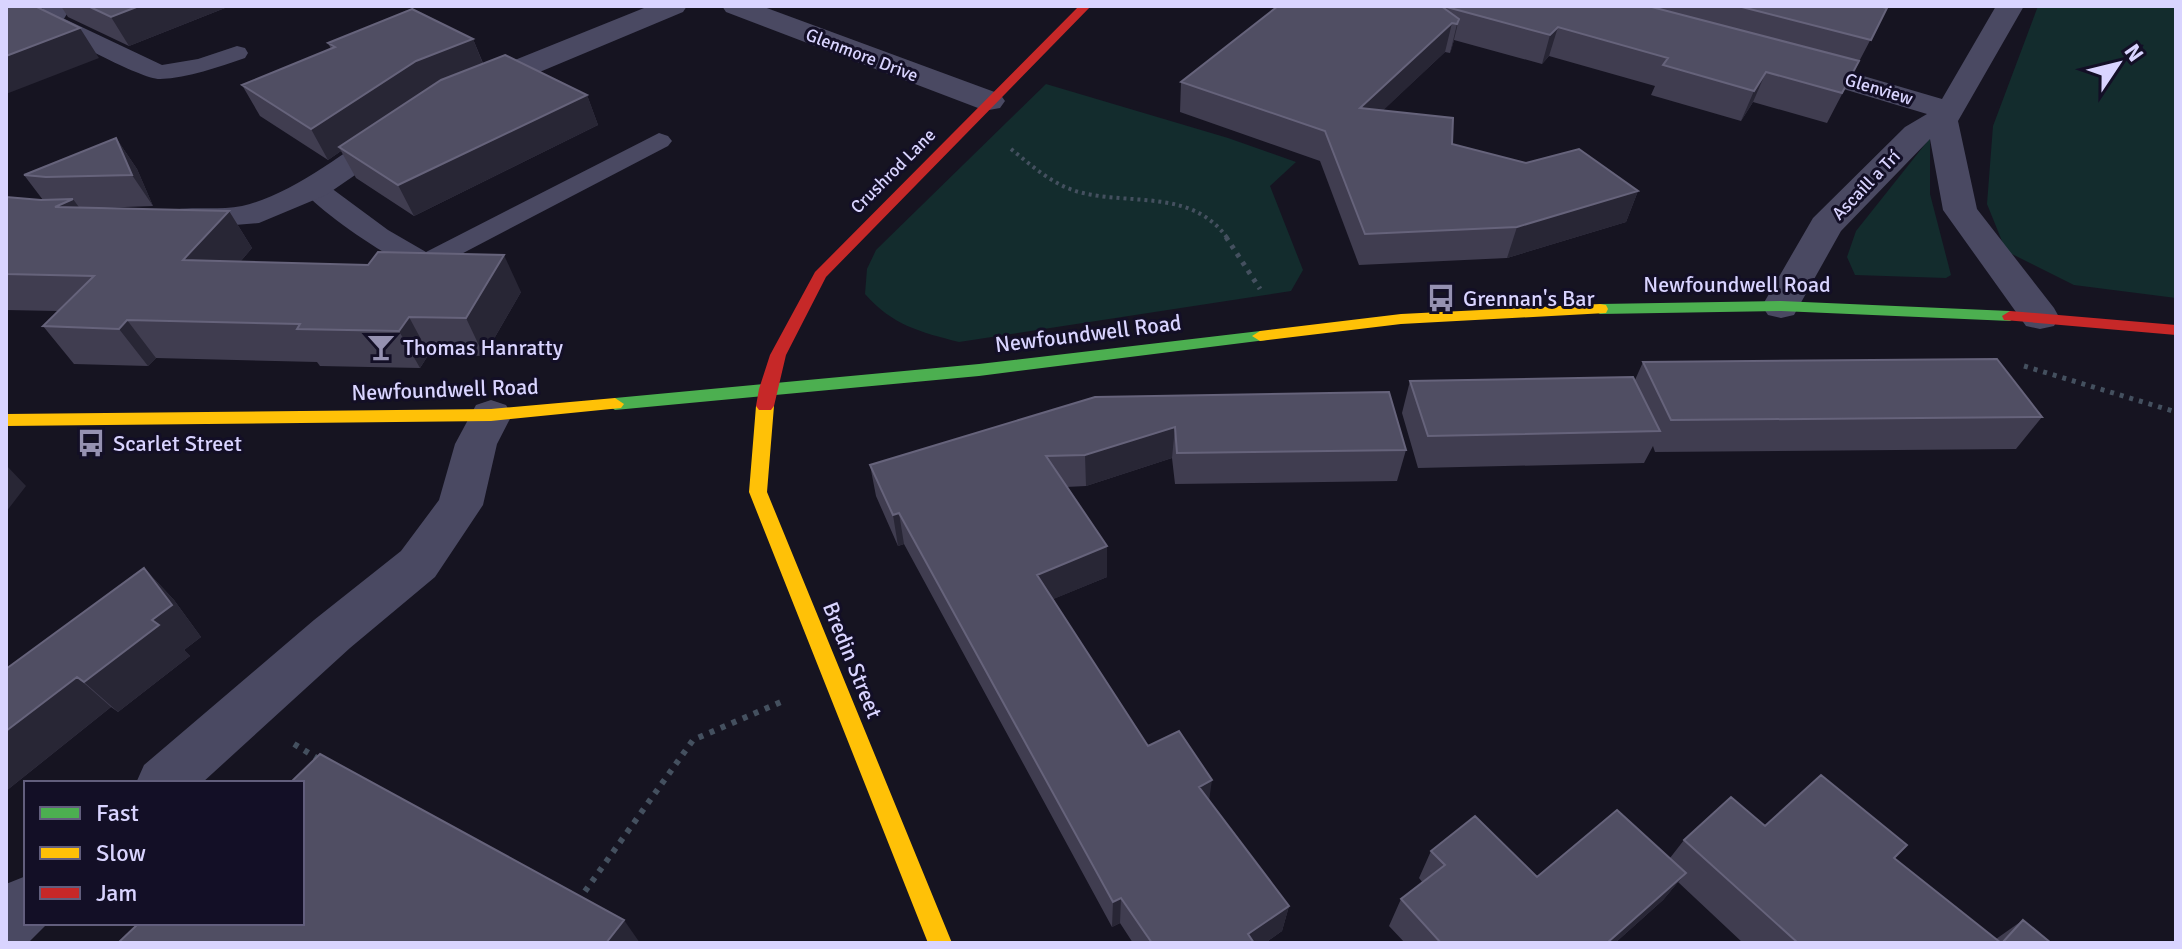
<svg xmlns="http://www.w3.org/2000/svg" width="2182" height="949" font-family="Signika,sans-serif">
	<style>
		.green { fill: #132c2d }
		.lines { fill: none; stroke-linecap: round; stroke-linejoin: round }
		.path-far2 { stroke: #44505f; stroke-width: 4; stroke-dasharray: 3 4; stroke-linecap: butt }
		.path-far1 { stroke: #44505f; stroke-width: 5; stroke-dasharray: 4 6; stroke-linecap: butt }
		.path { stroke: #44505f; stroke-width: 6; stroke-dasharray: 5 7; stroke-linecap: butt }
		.lane { fill: #4a4962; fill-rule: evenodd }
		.street { fill: #4a4962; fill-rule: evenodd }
		.fast { fill: #4caf50; fill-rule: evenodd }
		.slow { fill: #ffc107; fill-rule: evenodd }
		.jam { fill: #c62828; fill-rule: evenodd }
		.wall { fill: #403d50 }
		.shaded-wall { fill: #282635 }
		.building { fill: #504e63; stroke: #66637b; stroke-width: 2 }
		.labels { text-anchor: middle; stroke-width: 6; stroke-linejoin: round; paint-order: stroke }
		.far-street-label { font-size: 18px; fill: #d9d4ff; stroke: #130f26 }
		.street-label { font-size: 22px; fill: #d9d4ff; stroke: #130f26 }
		.poi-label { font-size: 22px; fill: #d9d4ff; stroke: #130f26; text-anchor: start }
	</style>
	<rect width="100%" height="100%" fill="#161421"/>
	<path class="green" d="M2038,6H2176V298L2074,285L2006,251L1987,204L1993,126Z
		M1046,84L1228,138L1296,162L1270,186L1303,270L1291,291L959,342C920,332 892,325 865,294L867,269L876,250Z
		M1930,138V194L1951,275L1946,278L1855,275L1847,257L1856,231Z"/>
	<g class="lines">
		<path class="path-far2" d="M1011,149C1032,166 1053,185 1079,192C1132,206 1192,188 1228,239"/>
		<path class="path-far1" d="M1226,237L1260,289
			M2024,366L2176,412"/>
		<path class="path" d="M294,744L320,760
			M578,901L693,740L781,702"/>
		<path class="lane" d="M50,12L162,65L198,59L237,46L245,48L248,53L245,58C218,67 189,78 160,79C140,79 63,36 42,24L39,19Z
			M659,133L668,136L672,141L668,146L425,273C399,266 316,210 301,188L305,182H323L388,230L426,252Z"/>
		<path class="street" d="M44,6H72L60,25L50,27L40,25L36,19Z
			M649,6H687L683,12L482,96L471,98L460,96L456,89L460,82Z
			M722,6H761L1000,94L1005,101L1000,108L989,110L978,108L726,12Z
			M1996,6H2024L1958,121L1977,209L2054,308L2059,317L2054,326L2040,329L2026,326L1943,210L1930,139L1841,231L1794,315L1781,318L1768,315L1762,306L1813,218L1905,127L1927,114L1780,70L1776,64L1780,58L1791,55L1802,58L1942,99Z
			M398,121L409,124L414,131L409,138L326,195L259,223L174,230L162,226L156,219L162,212C188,205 216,211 242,206C291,195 345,152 387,124Z
			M491,400L506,405L512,415L497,444L483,505L435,577L350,648L202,783H136L144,765L314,620L401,551L439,500L455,444L476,405Z
			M26,876V923H48L28,943H6V884Z"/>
		<path class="fast" d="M1781,301L2010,311L2018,316L2010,321L1781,311L1600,314L1592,309L1600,304Z
			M1260,331L1268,336L1266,340L979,376L615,410L606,404L615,398L979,364Z"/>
		<path class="slow" d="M1600,304L1606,305L1608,309L1606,313L1401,324L1260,341L1252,336L1260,331L1401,314Z
			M615,398L624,404L621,408L491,421L6,426V414L491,409Z
			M765,400L774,406L767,492L952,943H928L749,492L756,406Z"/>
		<path class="jam" d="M1079,6H1091L826,277L786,355L774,406L771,410H759L756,406L759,389L770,355L815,272Z
			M2010,311L2176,325V335L2004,320L2002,316Z"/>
	</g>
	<path class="wall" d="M61,6H230L129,46L68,17Z
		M1278,6H1878L1887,8L1827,123L1753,102L1741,121L1651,95L1655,86L1549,56L1542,64L1454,40L1450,53L1445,52L1383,110L1452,144L1638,191L1626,222L1507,258L1359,265L1320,161L1180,112L1181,82Z
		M473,39L483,63L587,95L598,125L414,216L356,178L341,151L328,160L260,116L242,85L331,49L328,43Z
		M116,138L137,169L153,206L97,208L229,211L252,248L240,262L521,292L484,356L429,354L420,368L320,366L317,362L156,358L148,366L74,364L43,326L58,311L6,310V197L43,200L24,175Z
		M1643,362L2042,417L2016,449L1655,452L1653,446L1644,463L1418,468L1402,413L1410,381L1635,380Z
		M1095,397L1406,450L1397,481L1175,484L1172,458L1086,486L1066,487L1107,546V577L1053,599L1148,746L1209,800L1289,906L1282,931L1265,943H1133L1120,923L1112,927L904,544L898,546L876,496L870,465Z
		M144,568L174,600L201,637L184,650L190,656L118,712L111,707L6,791Z
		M1765,826L1894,858L1996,939L2023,920L2051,943H1743L1678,882L1663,900L1615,943H1405L1389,926L1401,899L1423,883L1419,878L1431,851L1537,877L1670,858L1684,840Z"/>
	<path class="shaded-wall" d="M139,6H230L129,46L111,17Z
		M1459,19L1452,48L1450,53L1457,24Z
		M1452,23L1445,52L1354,138L1360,108Z
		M1558,27L1549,56L1542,64L1550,35Z
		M80,28L99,58L6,94V56Z
		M473,39L485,69L339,147L341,151L328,160L311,129L416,61Z
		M1766,72L1753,102L1741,121L1754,91Z
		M587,95L598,125L414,216L398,185Z
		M116,138L137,169L153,206L132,175Z
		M1638,191L1626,222L1507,258L1517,227Z
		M73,199L100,236L55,207Z
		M229,211L252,248L209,298L183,260Z
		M504,255L521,292L484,356L466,318Z
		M409,317L429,354L420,368L399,331Z
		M127,320L156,358L148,366L119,329Z
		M1175,427L1172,458L1086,486L1085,455Z
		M6,465L26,486L6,512Z
		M899,513L904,544L898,546L893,515Z
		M1107,546V577L1039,605L1037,575Z
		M144,568L174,600L201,637L184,650L190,656L118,712L84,682L152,620Z
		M77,677L111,707L6,791V731Z
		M1212,780L1208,808L1199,787Z
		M1686,873L1663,900L1615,943H1607Z
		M1121,898L1120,923L1112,927L1113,902Z
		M1289,906L1282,931L1265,943H1246L1248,934Z
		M624,920L640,943H606Z"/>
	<path class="building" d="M6,6H35L80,28L6,56Z
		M88,6H139L111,17Z
		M1278,6H1441L1459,19L1457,24L1452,23L1360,108L1453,118L1452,144L1526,163L1579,149L1638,191L1517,227L1365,234L1325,131L1181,82Z
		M1443,6H1648L1859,61L1842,93L1766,72L1754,91L1663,65L1668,58L1558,27L1550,35Z
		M1738,6H1878L1887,8L1871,40Z
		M412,9L473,39L416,61L311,129L242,85L335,47L328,43Z
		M505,55L587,95L398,185L339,147L441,80Z
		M116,138L132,175L46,177L24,175Z
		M6,197L41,200L73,199L55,207L229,211L183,260L368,265L378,252L504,255L466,318L409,317L399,331L297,329L300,324L127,320L119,329L43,326L94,276L6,274Z
		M1997,359L2042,417L1671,420L1643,362Z
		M1633,377L1660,431L1428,436L1410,381Z
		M1389,392L1406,450L1177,453L1175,427L1085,455L1046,456L1107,546L1037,575L1148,746L1179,731L1212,780L1199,787L1289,906L1248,934L1254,943H1152L1121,898L1113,902L899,513L893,515L870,465L1095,397Z
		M144,568L172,605L152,620L159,625L84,682L77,677L6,731V669Z
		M320,754L624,920L606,943H118L139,923H302V783H290Z
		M1821,775L1907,845L1894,858L2001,943H1798L1684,840L1731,797L1765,826Z
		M1617,810L1686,873L1607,943H1441L1401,899L1445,865L1431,851L1475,816L1537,877Z
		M2023,920L2051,943H2002Z"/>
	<defs>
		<symbol id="bus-bare" viewBox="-9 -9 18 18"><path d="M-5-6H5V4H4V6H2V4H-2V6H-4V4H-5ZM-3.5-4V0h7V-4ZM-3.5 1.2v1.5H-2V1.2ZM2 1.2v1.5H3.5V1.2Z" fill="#9591b1" stroke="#130f26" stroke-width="2.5" paint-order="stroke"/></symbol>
		<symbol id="bar-bare" viewBox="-9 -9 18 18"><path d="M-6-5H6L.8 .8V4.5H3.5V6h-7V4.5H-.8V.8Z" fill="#9591b1" stroke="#130f26" stroke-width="2.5" paint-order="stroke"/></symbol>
	</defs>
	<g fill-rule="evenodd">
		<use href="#bus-bare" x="1421" y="278" width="40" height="40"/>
		<use href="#bar-bare" x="361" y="327" width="40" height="40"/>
		<use href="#bus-bare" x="71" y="423" width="40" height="40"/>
	</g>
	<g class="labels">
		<g class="far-street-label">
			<text transform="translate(862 55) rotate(21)" y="6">Glenmore Drive</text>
			<text transform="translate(1879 89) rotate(17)" y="6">Glenview</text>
			<text transform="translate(893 171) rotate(-45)" y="6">Crushrod Lane</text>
			<text transform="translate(1866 185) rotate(-46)" y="6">Ascaill a Trí</text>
		</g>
		<g class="street-label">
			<text x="1737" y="292">Newfoundwell Road</text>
			<text transform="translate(1088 333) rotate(-7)" y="8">Newfoundwell Road</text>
			<text transform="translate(445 389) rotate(-2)" y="8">Newfoundwell Road</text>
			<text transform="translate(853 660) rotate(68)" y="8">Bredin Street</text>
		</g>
		<g class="poi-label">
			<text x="1463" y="306">Grennan's Bar</text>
			<text x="403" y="355">Thomas Hanratty</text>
			<text x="113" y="451">Scarlet Street</text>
		</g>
	</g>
	<rect width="2182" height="949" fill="none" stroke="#d9d4ff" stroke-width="16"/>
	<rect x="24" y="781" width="280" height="144" fill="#130f26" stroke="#625e7d" stroke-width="2"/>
	<rect x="40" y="807" width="40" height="12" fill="#4caf50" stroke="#625e7d" stroke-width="2"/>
	<text x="96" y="821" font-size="24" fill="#d9d4ff">Fast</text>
	<rect x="40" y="847" width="40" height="12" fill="#ffc107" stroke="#625e7d" stroke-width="2"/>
	<text x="96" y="861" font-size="24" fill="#d9d4ff">Slow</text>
	<rect x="40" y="887" width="40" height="12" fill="#c62828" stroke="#625e7d" stroke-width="2"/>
	<text x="96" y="901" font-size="24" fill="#d9d4ff">Jam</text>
	<g transform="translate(2118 64) rotate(55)" stroke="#130f26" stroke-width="6" paint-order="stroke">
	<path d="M0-6L14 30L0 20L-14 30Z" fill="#d9d4ff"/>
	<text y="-12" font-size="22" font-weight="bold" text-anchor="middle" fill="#d9d4ff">N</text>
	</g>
</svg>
